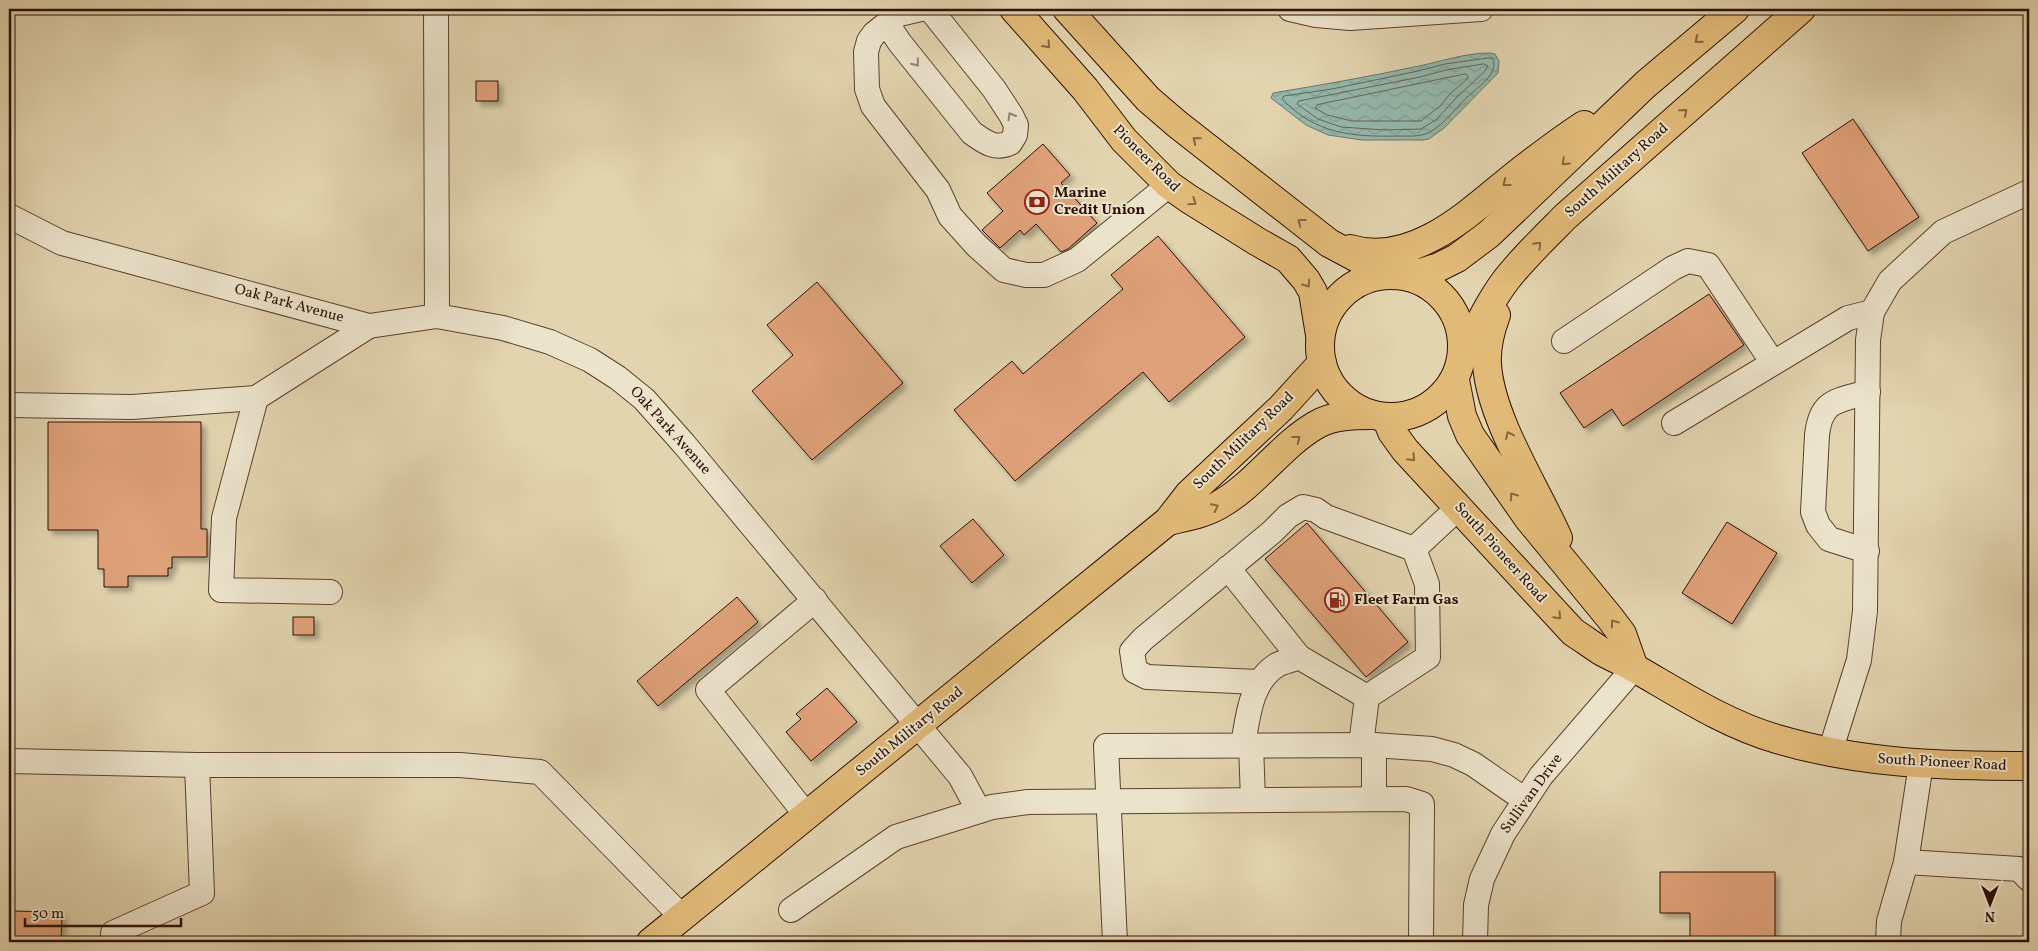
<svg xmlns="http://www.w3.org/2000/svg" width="2038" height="951" font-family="Vollkorn,serif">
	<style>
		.water { fill: url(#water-waves); stroke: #6b7569 }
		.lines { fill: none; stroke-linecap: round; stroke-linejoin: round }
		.shore { stroke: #616458; stroke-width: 1 }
		.building { fill: #dfa179; stroke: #2d1002; filter: url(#shadow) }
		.minor-casing { stroke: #5a412d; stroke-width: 26 }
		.major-casing { stroke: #2d1002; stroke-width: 30 }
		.minor { stroke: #ece3cb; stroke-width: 24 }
		.major { stroke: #e1ba78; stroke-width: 28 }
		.oneway { stroke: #87653d }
		.oneway2 { stroke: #968471 }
		.labels { text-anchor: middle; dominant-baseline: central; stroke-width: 4; stroke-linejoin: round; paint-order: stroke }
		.street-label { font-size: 15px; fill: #2d1002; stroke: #ece3cb }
		.poi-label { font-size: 15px; font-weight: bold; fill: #2d1002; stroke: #ece3cb; text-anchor: start }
	</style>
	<defs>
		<pattern id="water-waves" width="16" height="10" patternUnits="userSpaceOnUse" patternTransform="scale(1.25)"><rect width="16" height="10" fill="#95b8ad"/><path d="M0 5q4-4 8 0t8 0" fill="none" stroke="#819d93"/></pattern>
		<filter id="shadow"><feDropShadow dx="4.5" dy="4.5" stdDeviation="2.5" flood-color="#0004"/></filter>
	</defs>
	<rect width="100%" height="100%" fill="#e2d4af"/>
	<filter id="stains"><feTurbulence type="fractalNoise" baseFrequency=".004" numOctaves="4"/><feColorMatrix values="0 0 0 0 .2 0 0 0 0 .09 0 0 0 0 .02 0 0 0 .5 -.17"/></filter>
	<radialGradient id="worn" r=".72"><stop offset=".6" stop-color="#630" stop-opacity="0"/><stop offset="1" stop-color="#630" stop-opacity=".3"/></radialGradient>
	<path class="water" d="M1490,53L1495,54L1499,61L1498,73L1444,128L1429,139L1423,140H1362L1328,135L1306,125L1271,98L1273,93C1321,85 1367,77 1414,67C1440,62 1464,53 1490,53Z"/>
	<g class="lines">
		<g class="shore">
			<path d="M1489,58L1493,59C1498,73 1482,84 1473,92C1457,105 1446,124 1428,133C1419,137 1407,136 1398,136C1351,137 1316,134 1282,99L1284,96L1332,89L1418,71L1445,64Z"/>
			<polygon points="1484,64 1488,66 1485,71 1455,99 1437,119 1421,129 1385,130 1341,127 1318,119 1297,104 1299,101 1420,77 1446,70"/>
			<polygon points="1466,74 1468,76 1468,78 1450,94 1440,106 1421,121 1352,121 1327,115 1315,108 1317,105"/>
		</g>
	</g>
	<g class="building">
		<rect x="476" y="81" width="22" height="20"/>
		<polygon points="1853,119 1919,217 1868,251 1802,153"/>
		<polygon points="1043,144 1070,175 1061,183 1097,223 1068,249 1061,252 1036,224 1024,235 1020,230 1000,248 982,230 1003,211 987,193"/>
		<polygon points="1158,236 1245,337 1169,402 1143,372 1015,481 954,410 1012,361 1023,374 1123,289 1111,275"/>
		<polygon points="817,282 903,383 812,460 752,391 793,355 767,325"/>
		<polygon points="1709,294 1744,345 1623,426 1612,409 1584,428 1560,393"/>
		<polygon points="48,422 201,422 201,529 207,529 207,557 172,557 172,568 168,568 168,576 128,576 128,587 104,587 104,569 98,569 98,530 48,530"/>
		<polygon points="973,519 1004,555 972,583 940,546"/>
		<polygon points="1727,522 1777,553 1732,624 1682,593"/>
		<polygon points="1307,523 1408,642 1366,677 1265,559"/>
		<polygon points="737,597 758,622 658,706 637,681"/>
		<rect x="293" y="617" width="21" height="18"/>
		<polygon points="827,688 857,722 811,761 786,732 801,719 796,714"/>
		<polygon points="1660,872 1775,872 1775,942 1690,942 1690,913 1660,913"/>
		<polygon points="9,911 62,912 61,942 9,942"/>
	</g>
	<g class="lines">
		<defs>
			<g id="minor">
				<polyline points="436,9 437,316"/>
				<polyline points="921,9 899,14 874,34 869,41 866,52 867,89 873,106 938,190 950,216 977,246 1004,270 1026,275 1044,275 1077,260 1169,185"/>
				<polyline points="1290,9 1316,15 1350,18 1481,9"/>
				<path d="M887,24L900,43L972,133C985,142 995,150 1010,143L1015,135L1016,125L1011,115L994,89L930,9"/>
				<polyline points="9,216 62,243 369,326 437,316 503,328 550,342 590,360 618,378 644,399 684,444 960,776 979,811"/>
				<polyline points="1564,341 1673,268 1688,261 1708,265 1773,363"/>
				<polyline points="9,405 132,407 256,398"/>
				<polyline points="1674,423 1848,318 1872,312"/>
				<path d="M1867,551L1829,539L1818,525L1813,512L1817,435C1821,399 1838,401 1868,392"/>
				<polyline points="1228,568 1299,657"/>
				<polyline points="330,592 221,590 224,518 256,398 369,326"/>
				<polyline points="1258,682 1147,677 1135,671 1132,651 1143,639 1272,532 1288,516 1303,507 1316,510 1326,517 1414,549"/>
				<path d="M1243,745C1248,717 1250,682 1277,665C1283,662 1292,660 1299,657L1367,697"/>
				<polyline points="1251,745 1253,800"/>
				<polyline points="1361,745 1367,697 1428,657 1427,584 1414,549 1458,508"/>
				<polyline points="1374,745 1374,799"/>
				<polyline points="1830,752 1859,660 1865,611 1868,340 1872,312 1890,281 1943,232 2029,192"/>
				<polyline points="9,761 197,765"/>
				<polyline points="807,816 708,690 815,600"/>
				<polyline points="1906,862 2019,869 2029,879"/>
				<polyline points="791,910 896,837 992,807 1028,802 1406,799 1422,804 1421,942"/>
				<polyline points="113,942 113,933 202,893 197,765 460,765 540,772 682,917"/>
				<polyline points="1115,942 1106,746 1374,745 1432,749 1454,755 1473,764 1525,800"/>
				<polyline points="1475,942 1476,905 1482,879 1503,834 1541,776 1634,668"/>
				<polyline points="1888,942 1889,921 1906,862 1921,764"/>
			</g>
			<g id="major">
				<polyline points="1014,9 1085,89 1124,140 1169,185 1189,199 1258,242 1288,259 1306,280 1313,292 1320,335"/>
				<polyline points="1067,9 1148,99 1177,124 1329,243 1387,274"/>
				<path d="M1350,249C1412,268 1469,213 1513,177C1536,159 1560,141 1584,125"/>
				<circle cx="1391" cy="346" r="71"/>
				<polyline points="1402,275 1423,272 1439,267 1457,258 1489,234 1646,84 1735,9"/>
				<path d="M1496,315C1490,331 1486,347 1487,364C1490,418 1536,488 1558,538"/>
				<path d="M1463,357C1476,331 1488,304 1506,280C1524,257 1546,236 1566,216L1801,9"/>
				<polyline points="1455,380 1462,416 1470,435 1528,518 1610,618 1622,634 1634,668"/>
				<path d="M1386,417L1392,432L1405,450L1573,632C1582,638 1592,645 1601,651C1613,658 1627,663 1638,670C1683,696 1728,725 1777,739C1861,764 1943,766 2029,766"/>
				<path d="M1168,521C1185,517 1204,514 1219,505C1256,484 1280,446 1316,425C1333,415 1354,415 1372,415"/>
				<polyline points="651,942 1168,521 1189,494 1281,408 1322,363"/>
			</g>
		</defs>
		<use href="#minor" class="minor-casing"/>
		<use href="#major" class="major-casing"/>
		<use href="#minor" class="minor"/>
		<use href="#major" class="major"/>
	</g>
	<defs><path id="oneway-chevron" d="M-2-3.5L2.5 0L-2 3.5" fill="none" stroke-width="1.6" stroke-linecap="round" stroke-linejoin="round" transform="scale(1.25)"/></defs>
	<g class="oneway">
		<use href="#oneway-chevron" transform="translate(1698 40) rotate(140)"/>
		<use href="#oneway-chevron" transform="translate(1047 45) rotate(48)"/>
		<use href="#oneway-chevron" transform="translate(1684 112) rotate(-41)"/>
		<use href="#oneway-chevron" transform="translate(1196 140) rotate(-141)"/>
		<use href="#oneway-chevron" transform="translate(1565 162) rotate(136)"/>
		<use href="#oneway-chevron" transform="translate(1506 183) rotate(142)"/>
		<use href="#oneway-chevron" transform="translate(1193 202) rotate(33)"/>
		<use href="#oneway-chevron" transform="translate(1301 222) rotate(-142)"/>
		<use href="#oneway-chevron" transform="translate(1538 245) rotate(-47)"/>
		<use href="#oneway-chevron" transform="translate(1307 284) rotate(55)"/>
		<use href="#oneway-chevron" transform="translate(1509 435) rotate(-115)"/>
		<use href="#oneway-chevron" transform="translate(1297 439) rotate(-38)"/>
		<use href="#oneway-chevron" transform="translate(1412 458) rotate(47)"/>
		<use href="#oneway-chevron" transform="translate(1513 496) rotate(-125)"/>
		<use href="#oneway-chevron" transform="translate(1215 507) rotate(-26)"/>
		<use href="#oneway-chevron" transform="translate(1558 616) rotate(46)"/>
		<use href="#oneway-chevron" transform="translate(1614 623) rotate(-125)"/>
	</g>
	<g class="oneway2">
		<use href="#oneway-chevron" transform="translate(916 63) rotate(51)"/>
		<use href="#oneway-chevron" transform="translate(1011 116) rotate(-120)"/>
	</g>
	<defs>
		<symbol id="bank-ring" viewBox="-11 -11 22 22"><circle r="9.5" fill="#ece3cb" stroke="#8f2418" stroke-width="1.5"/><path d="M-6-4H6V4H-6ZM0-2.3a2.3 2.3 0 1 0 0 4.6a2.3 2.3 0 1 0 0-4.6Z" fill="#8f2418"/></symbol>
		<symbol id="fuel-ring" viewBox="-11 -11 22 22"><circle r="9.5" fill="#ece3cb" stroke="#8f2418" stroke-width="1.5"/><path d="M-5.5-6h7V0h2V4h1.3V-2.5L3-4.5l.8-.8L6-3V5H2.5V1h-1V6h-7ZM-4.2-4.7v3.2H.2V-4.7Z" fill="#8f2418"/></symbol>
	</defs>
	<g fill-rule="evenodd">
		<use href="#bank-ring" x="1023" y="188" width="28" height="28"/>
		<use href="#fuel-ring" x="1323" y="586" width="28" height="28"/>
	</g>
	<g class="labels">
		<g class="street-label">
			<text transform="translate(1146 159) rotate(45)">Pioneer Road</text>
			<text transform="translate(1617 171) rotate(-42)">South Military Road</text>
			<text transform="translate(289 304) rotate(15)">Oak Park Avenue</text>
			<text transform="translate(670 431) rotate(48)">Oak Park Avenue</text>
			<text transform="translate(1244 441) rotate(-44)">South Military Road</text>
			<text transform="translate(1500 553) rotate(48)">South Pioneer Road</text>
			<text transform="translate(910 732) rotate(-39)">South Military Road</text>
			<text transform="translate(1942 763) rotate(3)">South Pioneer Road</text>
			<text transform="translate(1532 794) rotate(-54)">Sullivan Drive</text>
		</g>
		<g class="poi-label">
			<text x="1054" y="193">Marine<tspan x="1054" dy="17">Credit Union</tspan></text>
			<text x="1354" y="600">Fleet Farm Gas</text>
		</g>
	</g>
	<rect width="2038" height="951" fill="none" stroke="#e2d4af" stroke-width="30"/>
	<rect x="10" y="10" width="2018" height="931" fill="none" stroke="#2d1002" stroke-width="2.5"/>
	<rect x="15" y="15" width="2008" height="921" fill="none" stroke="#2d1002"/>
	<g transform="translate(1990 904) rotate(180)" stroke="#ece3cb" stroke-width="4" paint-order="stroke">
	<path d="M0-4L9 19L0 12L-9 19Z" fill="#2d1002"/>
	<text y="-8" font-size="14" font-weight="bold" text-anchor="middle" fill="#2d1002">N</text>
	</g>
	<path d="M25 918v8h156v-8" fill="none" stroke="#2d1002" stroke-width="2.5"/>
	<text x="32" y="918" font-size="15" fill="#2d1002" stroke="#ece3cb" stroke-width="4" paint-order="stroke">50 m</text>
	<rect width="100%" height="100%" filter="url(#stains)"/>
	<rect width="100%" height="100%" fill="url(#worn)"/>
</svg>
